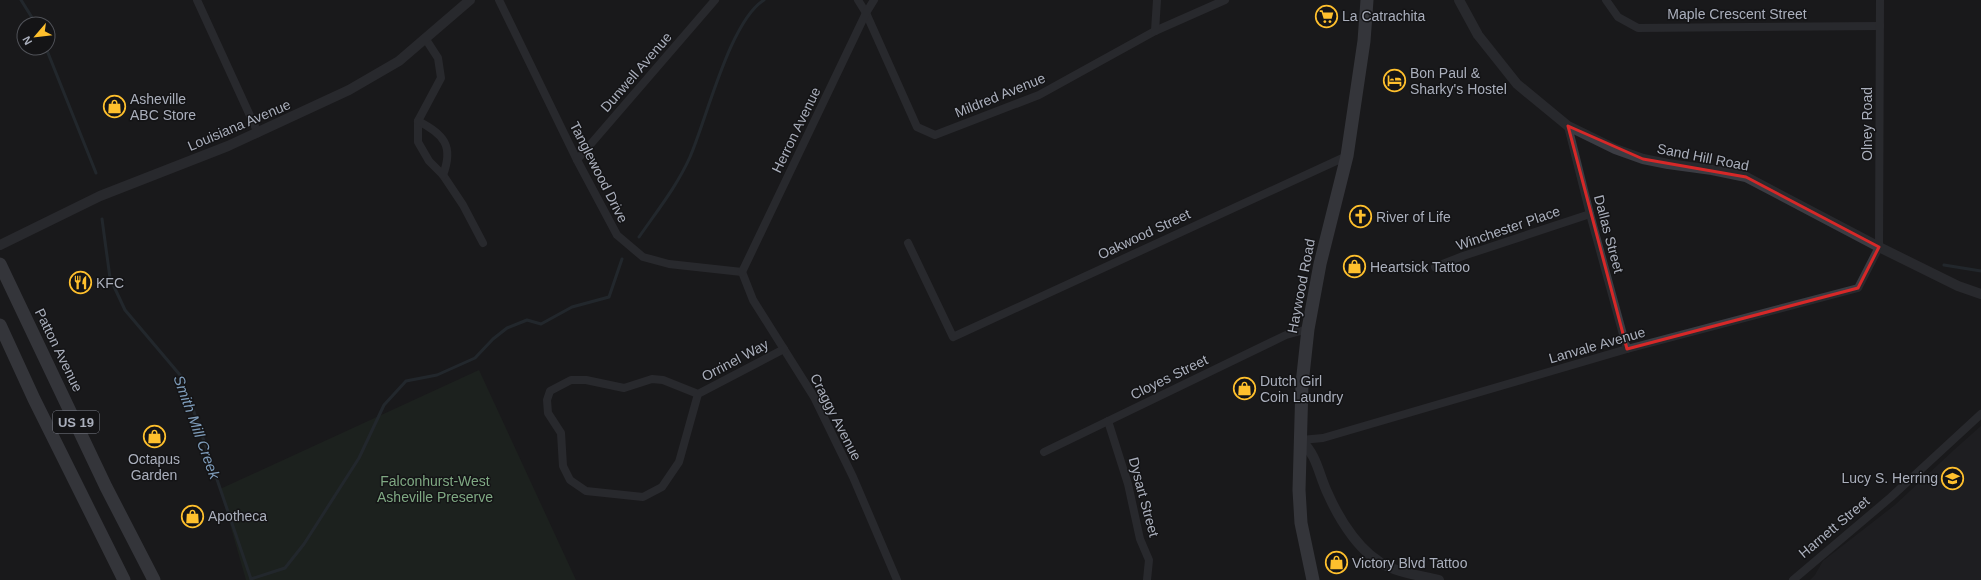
<svg xmlns="http://www.w3.org/2000/svg" width="1981" height="580" font-family="Helvetica,sans-serif">
	<style>
		.built { fill: #252529 }
		.park { fill: #202a22 }
		.lines { fill: none; stroke-linecap: round; stroke-linejoin: round }
		.stream { stroke: #2d3841; stroke-width: 3 }
		.minor { stroke: #3b3c43; stroke-width: 8 }
		.tertiary { stroke: #3b3c43; stroke-width: 10 }
		.primary { stroke: #555760; stroke-width: 13 }
		.marked { fill: none; stroke: #d62828; stroke-width: 3; stroke-linejoin: round }
		.labels { text-anchor: middle; dominant-baseline: central; stroke-width: 3; stroke-linejoin: round; paint-order: stroke }
		.shield { fill: #141416; stroke: #7d808a; stroke-width: 1 }
		.shield-label { font-size: 13px; font-weight: bold; fill: #aaafbc }
		.street-label { font-size: 14px; fill: #aaafbc; stroke: #141416 }
		.poi-label { font-size: 14px; fill: #aaafbc; stroke: #141416; text-anchor: start }
		.park-label { font-size: 14px; fill: #7fa983; stroke: #141416 }
		.water-label { font-size: 15px; font-style: italic; fill: #7e9cba; stroke: #141416 }
	</style>
	<rect width="100%" height="100%" fill="#19191b"/>
	<polygon class="built" points="1981,426 1981,580 1810,580 1815,575 1823,561 1895,505 1954,450"/>
	<polygon class="park" points="479,370 576,580 246,580 220,489"/>
	<g class="lines">
		<g class="stream">
			<polyline points="21,0 36,24"/>
			<polyline points="46,48 96,173"/>
			<polyline points="102,219 110,278 125,310 180,375 194,412 251,579"/>
			<path d="M639,237C657,211 677,186 690,157C707,118 730,21 764,0"/>
			<polyline points="1944,265 1981,271"/>
			<polyline points="251,579 285,568 304,544 359,458 384,405 406,381 437,375 475,358 493,339 507,328 527,320 541,324 572,307 609,297 622,259"/>
		</g>
		<g class="minor">
			<polyline points="197,0 258,133"/>
			<polyline points="499,0 577,160 617,235 643,257 669,264 742,272"/>
			<polyline points="858,0 866,13 917,127 935,135 1039,95 1155,31 1225,0"/>
			<polyline points="1606,0 1618,17 1638,28 1880,26"/>
			<polyline points="1155,31 1157,0"/>
			<polyline points="425,38 438,58 441,78 418,121 418,142 429,161 443,175 463,205 483,243"/>
			<path d="M418,121C444,134 454,146 443,175"/>
			<polyline points="1568,126 1590,214 1627,349"/>
			<polyline points="577,160 715,0"/>
			<polyline points="908,243 953,337 1347,156"/>
			<polyline points="1435,267 1463,256 1590,214"/>
			<polyline points="742,272 753,300 814,397 853,477 897,580"/>
			<polyline points="742,272 866,13 874,0"/>
			<polyline points="698,394 679,462 662,487 643,497 586,491 570,480 563,466 561,433 548,413 547,400 550,391 571,380 586,380 624,388 652,379 663,380 698,394 784,349"/>
			<polyline points="1108,421 1128,484 1140,539 1149,560 1147,580"/>
			<polyline points="1301,440 1323,438 1627,349 1858,288 1879,247 1880,0"/>
			<polyline points="1044,452 1286,335 1308,329"/>
			<polyline points="1793,580 1891,497 1981,414"/>
		</g>
		<g class="tertiary">
			<polyline points="1459,0 1478,35 1517,84 1568,126 1615,149 1643,159 1668,164 1712,170 1746,177 1879,247 1958,286 1981,294"/>
			<polyline points="0,245 100,196 228,146 349,90 399,61 470,0"/>
			<path d="M1301,440C1318,457 1318,473 1328,494C1340,521 1361,555 1389,567C1404,574 1423,576 1439,580"/>
		</g>
		<g class="primary">
			<polyline points="0,264 106,487 154,580"/>
			<polyline points="0,325 34,399 124,580"/>
			<polyline points="1313,580 1301,523 1299,490 1302,384 1308,329 1320,264 1347,156 1364,41 1367,0"/>
		</g>
	</g>
	<path d="M0 0H1981V580H0ZM1568,126L1643,159L1746,177L1879,247L1858,288L1627,349Z" fill="#19191b" fill-opacity=".55" fill-rule="evenodd"/>
	<path class="marked" d="M1568,126L1643,159L1746,177L1879,247L1858,288L1627,349Z"/>
	<defs>
		<symbol id="supermarket-ring" viewBox="-11 -11 22 22"><circle r="9.5" fill="#141416" stroke="#ffc02d" stroke-width="1.5"/><path d="M-6-5.5h2.5l.6 2H6L4.5 2H-2.5L-4.4-4H-6ZM-1.5 3.2a1.3 1.3 0 1 0 .1 0ZM3 3.2a1.3 1.3 0 1 0 .1 0Z" fill="#ffc02d"/></symbol>
		<symbol id="hotel-ring" viewBox="-11 -11 22 22"><circle r="9.5" fill="#141416" stroke="#ffc02d" stroke-width="1.5"/><path d="M-6-4.5h1.5V1H6V5H4.5V3h-9V5H-6ZM-4 0a1.8 1.8 0 1 1 3.6 0ZM.5 0V-2.5h3Q6-2.5 6 0Z" fill="#ffc02d"/></symbol>
		<symbol id="shop-ring" viewBox="-11 -11 22 22"><circle r="9.5" fill="#141416" stroke="#ffc02d" stroke-width="1.5"/><path d="M-5-2.5h2.3a2.7 3.5 0 0 1 5.4 0H5L5.5 6h-11ZM-1.5-2.5h3a1.5 2.3 0 0 0-3 0Z" fill="#ffc02d"/></symbol>
		<symbol id="church-ring" viewBox="-11 -11 22 22"><circle r="9.5" fill="#141416" stroke="#ffc02d" stroke-width="1.5"/><path d="M-1.2-6h2.4v3.5h3.3v2.4h-3.3V6h-2.4V-.1h-3.3v-2.4h3.3Z" fill="#ffc02d"/></symbol>
		<symbol id="restaurant-ring" viewBox="-11 -11 22 22"><circle r="9.5" fill="#141416" stroke="#ffc02d" stroke-width="1.5"/><path d="M-5-6h1v4h1v-4h1v4h1v-4h1v5L-1.5 .5V6h-2V.5L-5-1ZM5-6V6H3V1.5H1.5Q1.5-4 5-6Z" fill="#ffc02d"/></symbol>
		<symbol id="school-ring" viewBox="-11 -11 22 22"><circle r="9.5" fill="#141416" stroke="#ffc02d" stroke-width="1.5"/><path d="M0-5L7-2L0 1L-7-2ZM-4 1L0 2.5L4 1V4Q0 6-4 4Z" fill="#ffc02d"/></symbol>
	</defs>
	<g fill-rule="evenodd">
		<use href="#supermarket-ring" x="1314" y="4" width="25" height="25"/>
		<use href="#hotel-ring" x="1382" y="68" width="25" height="25"/>
		<use href="#shop-ring" x="102" y="94" width="25" height="25"/>
		<use href="#church-ring" x="1348" y="204" width="25" height="25"/>
		<use href="#shop-ring" x="1342" y="254" width="25" height="25"/>
		<use href="#restaurant-ring" x="68" y="270" width="25" height="25"/>
		<use href="#shop-ring" x="1232" y="376" width="25" height="25"/>
		<use href="#shop-ring" x="142" y="424" width="25" height="25"/>
		<use href="#school-ring" x="1940" y="466" width="25" height="25"/>
		<use href="#shop-ring" x="180" y="504" width="25" height="25"/>
		<use href="#shop-ring" x="1324" y="550" width="25" height="25"/>
	</g>
	<g class="labels">
		<rect class="shield" x="53" y="411" width="46" height="22" rx="3"/>
		<g class="shield-label">
			<text x="76" y="422">US 19</text>
		</g>
		<g class="street-label">
			<text x="1737" y="14">Maple Crescent Street</text>
			<text transform="translate(636 72) rotate(-49)">Dunwell Avenue</text>
			<text transform="translate(1000 95) rotate(-22)">Mildred Avenue</text>
			<text transform="translate(1867 124) rotate(-90)">Olney Road</text>
			<text transform="translate(239 125) rotate(-23)">Louisiana Avenue</text>
			<text transform="translate(796 130) rotate(-64)">Herron Avenue</text>
			<text transform="translate(1703 157) rotate(11)">Sand Hill Road</text>
			<text transform="translate(599 172) rotate(63)">Tanglewood Drive</text>
			<text transform="translate(1508 228) rotate(-19)">Winchester Place</text>
			<text transform="translate(1144 234) rotate(-25)">Oakwood Street</text>
			<text transform="translate(1609 234) rotate(75)">Dallas Street</text>
			<text transform="translate(1301 286) rotate(-79)">Haywood Road</text>
			<text transform="translate(1597 345) rotate(-16)">Lanvale Avenue</text>
			<text transform="translate(59 350) rotate(64)">Patton Avenue</text>
			<text transform="translate(735 360) rotate(-28)">Orrinel Way</text>
			<text transform="translate(1169 377) rotate(-26)">Cloyes Street</text>
			<text transform="translate(836 417) rotate(63)">Craggy Avenue</text>
			<text transform="translate(1144 497) rotate(75)">Dysart Street</text>
			<text transform="translate(1834 527) rotate(-40)">Harnett Street</text>
		</g>
		<g class="poi-label">
			<text x="1342" y="16">La Catrachita</text>
			<text x="1410" y="73">Bon Paul &amp;<tspan x="1410" dy="16">Sharky's Hostel</tspan></text>
			<text x="130" y="99">Asheville<tspan x="130" dy="16">ABC Store</tspan></text>
			<text x="1376" y="217">River of Life</text>
			<text x="1370" y="267">Heartsick Tattoo</text>
			<text x="96" y="283">KFC</text>
			<text x="1260" y="381">Dutch Girl<tspan x="1260" dy="16">Coin Laundry</tspan></text>
			<text x="154" y="459" text-anchor="middle">Octapus<tspan x="154" dy="16">Garden</tspan></text>
			<text x="1938" y="478" text-anchor="end">Lucy S. Herring</text>
			<text x="208" y="516">Apotheca</text>
			<text x="1352" y="563">Victory Blvd Tattoo</text>
		</g>
		<g class="park-label">
			<text x="435" y="481">Falconhurst-West<tspan x="435" dy="16">Asheville Preserve</tspan></text>
		</g>
		<g class="water-label">
			<text transform="translate(197 427) rotate(70)">Smith Mill Creek</text>
		</g>
	</g>
	<g transform="translate(36 36) rotate(242)"><circle r="19" fill="#141416" stroke="#505258"/>
	<path d="M0-3L7 15L0 10L-7 15Z" fill="#ffc02d"/>
	<text y="-6" font-size="11" font-weight="bold" text-anchor="middle" fill="#aaafbc">N</text>
	</g>
</svg>
